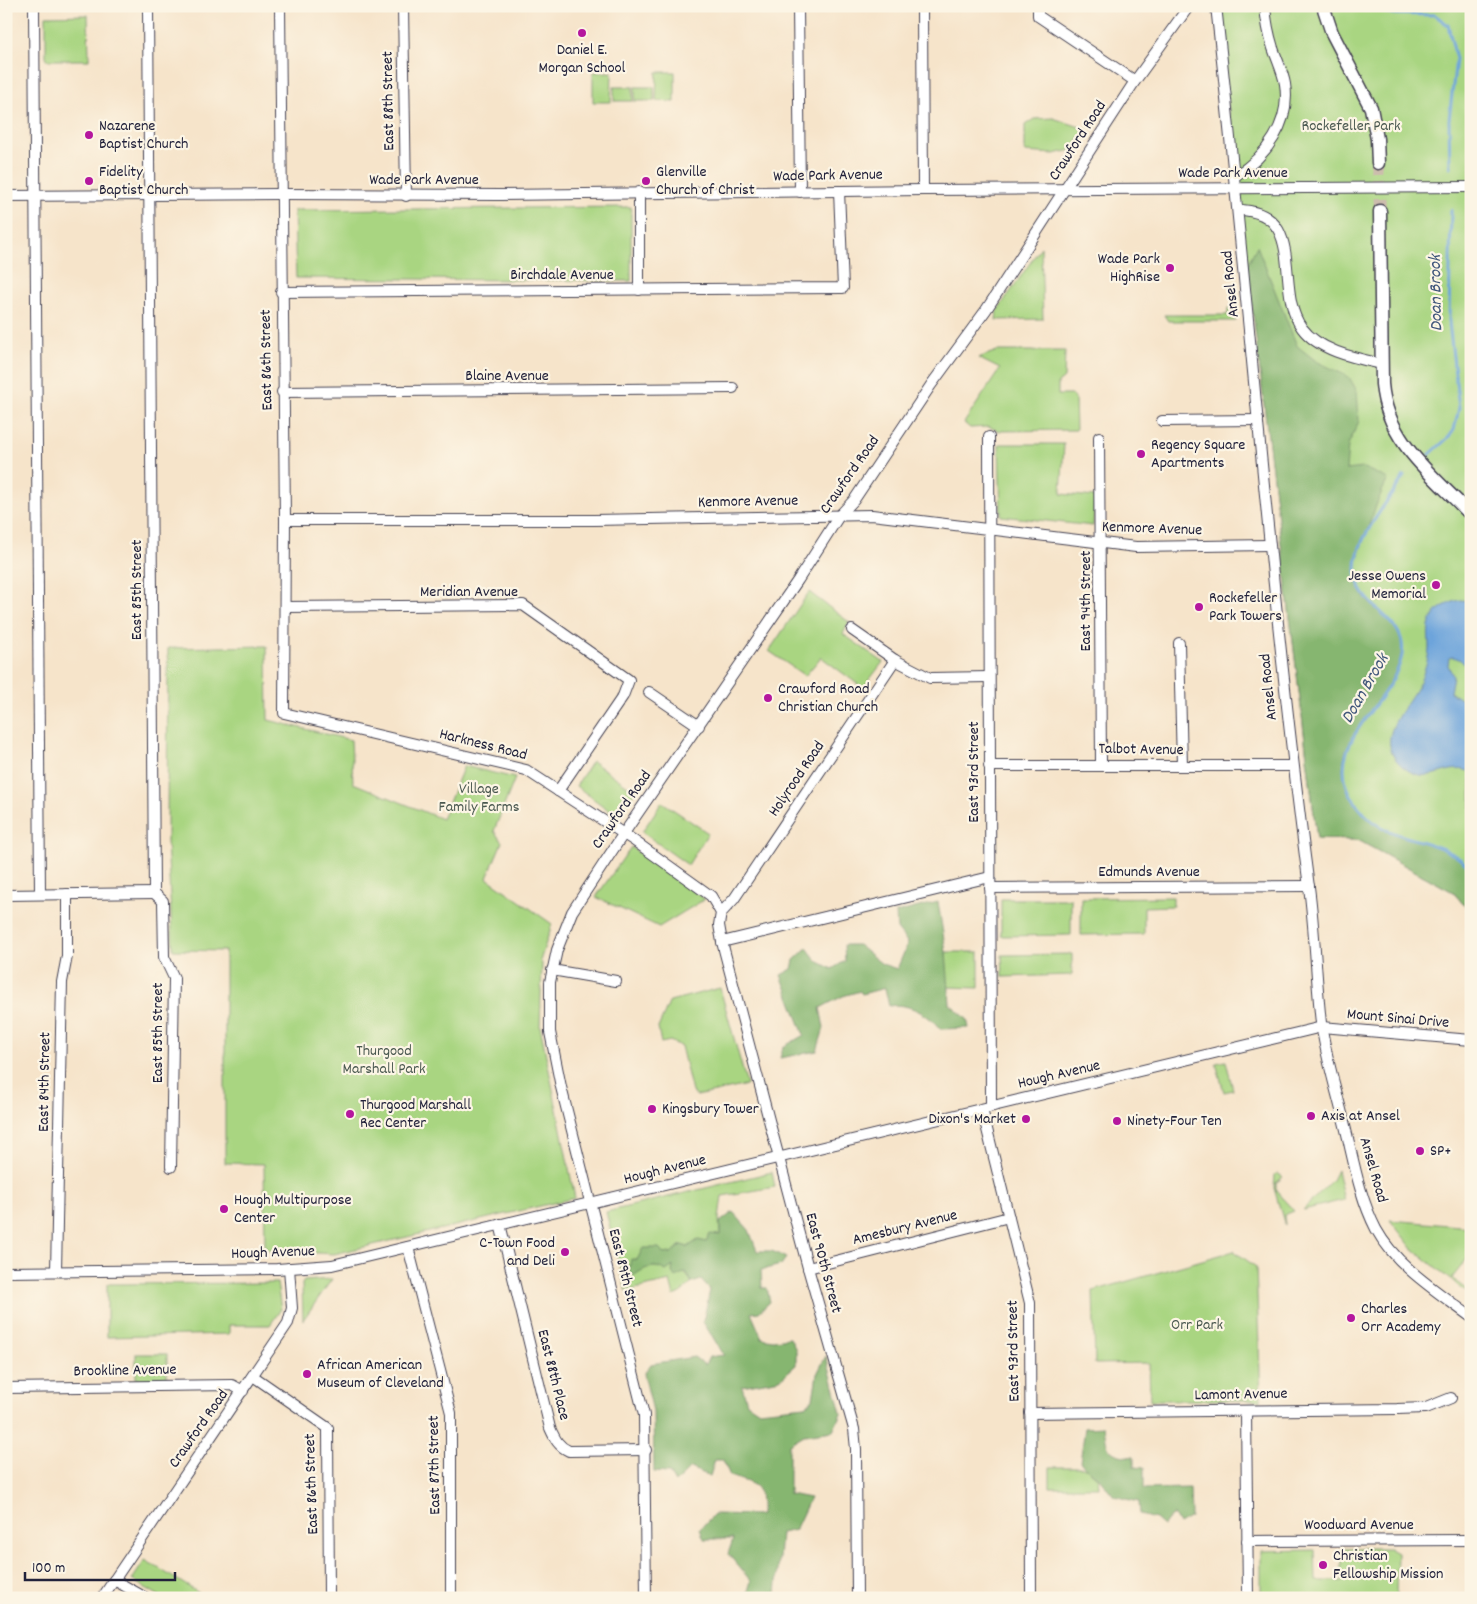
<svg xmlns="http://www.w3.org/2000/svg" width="1477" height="1604" font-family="Dekko,sans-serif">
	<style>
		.green { fill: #a9d581; stroke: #667c5e }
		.forest { fill: #86b66f; stroke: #546c55 }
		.water { fill: #6da4db; stroke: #48638b }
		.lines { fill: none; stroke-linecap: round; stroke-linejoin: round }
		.stream { stroke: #6da4db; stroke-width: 3 }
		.major-tunnel { stroke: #ccbdad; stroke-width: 12; stroke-dasharray: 12 6; stroke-linecap: butt }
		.minor-casing { stroke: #423f50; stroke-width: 12 }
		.major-casing { stroke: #423f50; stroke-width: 15 }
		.minor { stroke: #fff; stroke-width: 10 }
		.major { stroke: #fff; stroke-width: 12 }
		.poi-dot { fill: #b5179e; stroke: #fcf5e5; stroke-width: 2 }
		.labels { text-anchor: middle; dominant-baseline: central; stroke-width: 4.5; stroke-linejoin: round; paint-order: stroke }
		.poi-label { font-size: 16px; fill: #22223b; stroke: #fcf5e5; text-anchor: start }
		.street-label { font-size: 16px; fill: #22223b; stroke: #fcf5e5 }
		.park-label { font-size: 16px; fill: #4a5850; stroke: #fcf5e5 }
		.water-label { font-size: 18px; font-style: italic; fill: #40567b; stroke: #fcf5e5 }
	</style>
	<rect width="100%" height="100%" fill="#fcf5e5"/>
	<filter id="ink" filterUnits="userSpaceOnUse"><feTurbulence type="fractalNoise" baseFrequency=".02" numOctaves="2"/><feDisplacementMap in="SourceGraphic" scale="10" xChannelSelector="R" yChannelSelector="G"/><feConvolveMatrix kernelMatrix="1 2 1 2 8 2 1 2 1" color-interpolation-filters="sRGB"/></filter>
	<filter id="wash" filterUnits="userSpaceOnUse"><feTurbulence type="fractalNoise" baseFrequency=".0096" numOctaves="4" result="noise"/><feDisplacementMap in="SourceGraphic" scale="20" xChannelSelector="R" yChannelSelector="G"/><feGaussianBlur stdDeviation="1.12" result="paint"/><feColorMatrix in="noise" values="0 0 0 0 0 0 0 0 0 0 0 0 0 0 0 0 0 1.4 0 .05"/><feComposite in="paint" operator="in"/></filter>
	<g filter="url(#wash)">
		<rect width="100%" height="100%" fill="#f6e4ca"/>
		<g class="green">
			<polygon points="1216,6 1471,6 1471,913 1453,892 1358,840 1317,839"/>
			<polygon points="88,15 89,60 46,60 46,16"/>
			<polygon points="593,72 612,72 611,102 593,102"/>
			<polygon points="657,72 675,72 675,102 656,101"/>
			<rect x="614" y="87" width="19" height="14"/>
			<rect x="635" y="87" width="19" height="14"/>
			<polygon points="1053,118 1086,129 1072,150 1054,154 1025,152 1025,125 1034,119"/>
			<polygon points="631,207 631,281 296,278 294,210"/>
			<polygon points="1041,247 1043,319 996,320 997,311"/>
			<polygon points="1228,308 1236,308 1236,321 1168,321 1164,315 1228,315"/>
			<polygon points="997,351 1065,351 1064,378 1058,383 1058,395 1073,395 1075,399 1076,430 1000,431 988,427 970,428 964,423 1000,369 978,358"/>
			<polygon points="999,444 1064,444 1061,494 1095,497 1093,526 1001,516"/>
			<polygon points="809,592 849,622 843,634 883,662 863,688 821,657 805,676 769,651"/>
			<polygon points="267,646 268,720 351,740 353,783 442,819 464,766 515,778 494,831 502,842 487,878 552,924 540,961 542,963 540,1026 575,1198 334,1254 265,1250 264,1164 225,1163 225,951 173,950 167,841 168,648"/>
			<polygon points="592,761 635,791 618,817 576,786"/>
			<polygon points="662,802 708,833 688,865 642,832"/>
			<polygon points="631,847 705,899 659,927 596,897"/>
			<polygon points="1173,897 1173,906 1144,907 1144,934 1081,935 1081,898"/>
			<polygon points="1001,899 1071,899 1071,935 1001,936"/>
			<polygon points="946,952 979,952 979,988 947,987"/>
			<polygon points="1072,954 1072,975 1003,977 1002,955"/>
			<polygon points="720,988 747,1085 697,1096 692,1092 681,1046 670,1041 661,1043 658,1028 670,1001"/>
			<polygon points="1226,1061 1233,1090 1224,1092 1216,1063"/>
			<polygon points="1337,1170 1344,1200 1303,1210 1332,1180"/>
			<path d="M772,1172L775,1187L722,1196L719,1218L720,1235L706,1242L698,1240L688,1247L681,1245L671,1253L664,1254L647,1267C668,1267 680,1261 692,1283L680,1293L674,1296L670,1281L626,1291L606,1212Z"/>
			<polygon points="1277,1173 1283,1177 1276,1183 1276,1191 1294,1211 1284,1215 1285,1226 1274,1188 1275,1175"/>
			<polygon points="1390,1220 1471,1227 1471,1254 1452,1278 1471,1292 1471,1296 1412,1248"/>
			<polygon points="1234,1251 1256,1267 1261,1400 1150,1400 1149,1363 1095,1364 1093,1291"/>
			<polygon points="332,1279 303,1320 302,1284 304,1281"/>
			<polygon points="277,1283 281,1309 270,1325 229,1325 229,1334 107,1337 107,1284"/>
			<rect x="136" y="1354" width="31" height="25"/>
			<polygon points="1050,1467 1086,1467 1098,1478 1099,1487 1050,1487"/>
			<polygon points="1342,1548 1390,1548 1397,1552 1396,1598 1261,1598 1261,1551 1315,1550 1316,1581 1342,1581"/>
			<polygon points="145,1560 207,1598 163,1598 132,1580"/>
		</g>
		<g class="forest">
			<path d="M1257,246L1297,346L1316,361L1349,377L1357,391L1359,421L1348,445L1346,470L1364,468L1388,479C1380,494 1375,508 1369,525C1361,550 1346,576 1367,600C1380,616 1402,624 1402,648C1403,675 1359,724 1346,751C1341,767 1343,781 1351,796C1382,851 1431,828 1469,867L1471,913L1453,892L1358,840L1317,839L1247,265Z"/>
			<path d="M938,902L946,952L950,1004L967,1019L969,1028L940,1029C930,1015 908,1002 889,1006L885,988L862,994L860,991L843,996L820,1008L824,1028L817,1051L780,1058L783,1047L804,1035L781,975L792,969L794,960L807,948L817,961L832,969L845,961L844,945H858L882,964L897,969L908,943L897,929L896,913Z"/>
			<path d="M733,1212L749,1230L757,1251H772L786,1258L781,1265L761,1270L762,1288H767L770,1302L759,1312L751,1313L762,1338L773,1340L790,1338L796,1350V1365L780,1379L742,1386L747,1403L759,1411L805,1406L813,1399L817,1374L826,1356L841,1413L833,1431L804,1435L789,1444V1494L810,1498L795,1530L781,1533L776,1595L778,1598H746L751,1581L728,1554L733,1539H704L700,1529L714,1514L761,1515C762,1482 757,1486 730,1476L723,1460H715L710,1476L690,1468L675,1483L669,1473L654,1472L653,1411L644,1374L651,1364L694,1357L705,1365L709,1357L724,1355L703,1322L710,1290L701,1280L692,1283L686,1272L675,1277L672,1272L673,1266L666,1271C653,1263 645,1268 633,1276L629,1270L631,1259L637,1260L643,1248H659L664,1254L671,1253L681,1245L688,1247L698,1240L706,1242L710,1234L720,1235V1222Z"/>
			<path d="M1104,1427C1107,1451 1109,1455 1134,1457V1467L1144,1468V1489L1190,1488L1191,1517L1179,1524L1174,1515L1169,1518L1163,1526L1155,1519L1140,1515L1139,1502L1114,1496L1100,1479L1080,1462L1085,1428Z"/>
		</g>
		<path class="water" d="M1460,600L1471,601V689C1469,676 1468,659 1452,657L1449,658L1448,665L1453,676L1450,692L1460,699L1471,691V772C1445,761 1429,789 1402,766C1367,735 1417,701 1424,671C1426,664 1429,656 1429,648C1429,636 1426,626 1434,615C1440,606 1449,603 1460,600Z"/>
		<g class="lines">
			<g class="stream">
				<polyline points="1365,6 1393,14 1435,15 1448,25 1456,59 1449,120 1450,167"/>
				<polyline points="1429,455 1449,437 1454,430 1459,408 1449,322 1451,210"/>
				<path d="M1404,476C1391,497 1363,531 1358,554C1344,610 1409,611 1402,655C1393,704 1320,742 1352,797C1383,851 1433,828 1471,869"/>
			</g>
		</g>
	</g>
	<g filter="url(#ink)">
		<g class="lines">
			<polyline class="major-tunnel" points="1378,163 1380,211"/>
			<defs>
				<g id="minor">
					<polyline points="34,6 40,894"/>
					<polyline points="148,6 154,893 163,901 164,957 174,978 171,1167"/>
					<polyline points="280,6 285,520 284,713 526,770 633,840 711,896 721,913 719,925 722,942 808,1268 854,1429 856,1449 857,1598"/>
					<polyline points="403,6 406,196"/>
					<polyline points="798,6 800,192"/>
					<polyline points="922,6 923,190"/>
					<polyline points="1038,6 1038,16 1135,81"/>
					<path d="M1216,6C1249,300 1270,594 1309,887C1315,932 1316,978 1321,1023C1326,1059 1338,1095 1346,1130C1354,1163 1360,1198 1376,1229C1396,1266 1438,1292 1471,1317"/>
					<path d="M1235,176C1266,157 1291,123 1285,84C1283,72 1277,60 1273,48C1269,35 1266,20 1265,6"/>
					<polyline points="6,196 280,194 501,195 923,190 1471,187"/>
					<path d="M1238,210C1309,211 1273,290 1302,328C1319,351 1355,358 1382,364"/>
					<polyline points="639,290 639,192"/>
					<polyline points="281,292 843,288 839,191"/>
					<polyline points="282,392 733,388"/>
					<polyline points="1162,421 1258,420"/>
					<polyline points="989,437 991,1106"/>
					<polyline points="1099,437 1101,765"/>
					<polyline points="285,520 594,520 872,515 1136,547 1269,545"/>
					<polyline points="285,607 523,605 629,680 623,696 558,791"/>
					<polyline points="852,630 895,660 930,678 989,677"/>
					<polyline points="1179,643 1182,766"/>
					<polyline points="649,692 699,726"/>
					<polyline points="989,766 1293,766"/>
					<polyline points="990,888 1309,886"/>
					<polyline points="6,895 154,893"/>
					<polyline points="721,913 734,899 895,660"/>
					<polyline points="722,942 990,877"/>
					<polyline points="552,970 616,981"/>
					<polyline points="982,1109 1030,1303 1031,1598"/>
					<path d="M500,1224L550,1428C555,1439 558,1446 569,1451L646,1450"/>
					<polyline points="408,1247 451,1413 451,1598"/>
					<polyline points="808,1268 1009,1217"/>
					<polyline points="56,1271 62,982 67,956 67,894"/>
					<polyline points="6,1272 277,1269 332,1265 1322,1027 1471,1040"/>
					<polyline points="253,1376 328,1428 329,1598"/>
					<polyline points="6,1388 232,1385 243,1391"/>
					<polyline points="1246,1411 1248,1598"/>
					<polyline points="1030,1413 1397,1409 1426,1408 1451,1398"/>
					<polyline points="1247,1541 1471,1540"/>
					<polyline points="114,1580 146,1598"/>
					<polyline points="102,1598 288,1323 292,1308 289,1268"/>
					<polyline points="646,1598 644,1415 561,1087 550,1032 550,982 557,950 572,912 618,842 798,580 839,516 854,500 931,385 986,310 1135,81 1189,6"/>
				</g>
				<g id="major">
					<polyline points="1323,6 1332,33 1371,108 1377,139 1378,163"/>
					<path d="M1380,211L1382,384C1387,443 1433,475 1471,515"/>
				</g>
			</defs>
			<use href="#minor" class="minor-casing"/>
			<use href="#major" class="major-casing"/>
			<use href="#minor" class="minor"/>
			<use href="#major" class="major"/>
		</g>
	</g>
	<g class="poi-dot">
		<circle cx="582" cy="33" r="5"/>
		<circle cx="89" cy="135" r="5"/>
		<circle cx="89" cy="181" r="5"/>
		<circle cx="646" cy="181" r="5"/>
		<circle cx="1170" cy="268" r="5"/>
		<circle cx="1141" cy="454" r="5"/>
		<circle cx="1436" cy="585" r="5"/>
		<circle cx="1199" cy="607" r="5"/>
		<circle cx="768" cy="698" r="5"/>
		<circle cx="652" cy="1109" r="5"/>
		<circle cx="350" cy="1114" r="5"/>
		<circle cx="1311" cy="1116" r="5"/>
		<circle cx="1026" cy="1119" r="5"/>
		<circle cx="1117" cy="1121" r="5"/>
		<circle cx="1420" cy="1151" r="5"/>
		<circle cx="224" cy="1209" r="5"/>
		<circle cx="565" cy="1252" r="5"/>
		<circle cx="1351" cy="1318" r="5"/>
		<circle cx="307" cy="1374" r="5"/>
		<circle cx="1323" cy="1565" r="5"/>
	</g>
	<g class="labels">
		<g class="poi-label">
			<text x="582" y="50" text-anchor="middle">Daniel E.<tspan x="582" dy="18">Morgan School</tspan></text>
			<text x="99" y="126">Nazarene<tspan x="99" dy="18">Baptist Church</tspan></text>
			<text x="99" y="172">Fidelity<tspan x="99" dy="18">Baptist Church</tspan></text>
			<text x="656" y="172">Glenville<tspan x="656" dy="18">Church of Christ</tspan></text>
			<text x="1160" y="259" text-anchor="end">Wade Park<tspan x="1160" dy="18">HighRise</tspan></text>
			<text x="1151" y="445">Regency Square<tspan x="1151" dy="18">Apartments</tspan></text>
			<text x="1426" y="576" text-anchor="end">Jesse Owens<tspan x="1426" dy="18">Memorial</tspan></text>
			<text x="1209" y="598">Rockefeller<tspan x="1209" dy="18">Park Towers</tspan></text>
			<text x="778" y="689">Crawford Road<tspan x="778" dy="18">Christian Church</tspan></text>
			<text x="360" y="1105">Thurgood Marshall<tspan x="360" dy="18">Rec Center</tspan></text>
			<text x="662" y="1109">Kingsbury Tower</text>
			<text x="1321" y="1116">Axis at Ansel</text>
			<text x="1016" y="1119" text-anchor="end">Dixon's Market</text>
			<text x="1127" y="1121">Ninety-Four Ten</text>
			<text x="1430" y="1151">SP+</text>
			<text x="234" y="1200">Hough Multipurpose<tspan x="234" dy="18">Center</tspan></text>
			<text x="555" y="1243" text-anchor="end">C-Town Food<tspan x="555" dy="18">and Deli</tspan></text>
			<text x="1361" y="1309">Charles<tspan x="1361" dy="18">Orr Academy</tspan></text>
			<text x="317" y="1365">African American<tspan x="317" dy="18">Museum of Cleveland</tspan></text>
			<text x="1333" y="1556">Christian<tspan x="1333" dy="18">Fellowship Mission</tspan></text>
		</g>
		<g class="street-label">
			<text transform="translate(389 101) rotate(-91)">East 88th Street</text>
			<text transform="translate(1078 141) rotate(-57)">Crawford Road</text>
			<text x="1233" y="173">Wade Park Avenue</text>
			<text transform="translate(828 176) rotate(-1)">Wade Park Avenue</text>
			<text x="424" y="180">Wade Park Avenue</text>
			<text x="562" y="275">Birchdale Avenue</text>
			<text transform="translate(1231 284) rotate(-96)">Ansel Road</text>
			<text transform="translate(267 360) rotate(-91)">East 86th Street</text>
			<text x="507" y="376">Blaine Avenue</text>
			<text transform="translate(850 475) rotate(-55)">Crawford Road</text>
			<text transform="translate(748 502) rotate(-1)">Kenmore Avenue</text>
			<text transform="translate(1152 529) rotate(2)">Kenmore Avenue</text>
			<text transform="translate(137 590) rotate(-90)">East 85th Street</text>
			<text x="469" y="592">Meridian Avenue</text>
			<text transform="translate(1086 601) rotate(-90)">East 94th Street</text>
			<text transform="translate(1269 687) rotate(-96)">Ansel Road</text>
			<text transform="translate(483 745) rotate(14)">Harkness Road</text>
			<text transform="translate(1141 750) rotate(1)">Talbot Avenue</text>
			<text transform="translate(974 772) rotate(-90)">East 93rd Street</text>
			<text transform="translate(797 779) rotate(-56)">Holyrood Road</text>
			<text transform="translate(622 810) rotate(-55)">Crawford Road</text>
			<text x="1149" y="872">Edmunds Avenue</text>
			<text transform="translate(1398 1019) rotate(5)">Mount Sinai Drive</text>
			<text transform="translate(158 1033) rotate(-90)">East 85th Street</text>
			<text transform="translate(1059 1075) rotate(-13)">Hough Avenue</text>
			<text transform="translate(45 1082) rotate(-89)">East 84th Street</text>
			<text transform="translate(665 1170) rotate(-14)">Hough Avenue</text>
			<text transform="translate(1373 1170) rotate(74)">Ansel Road</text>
			<text transform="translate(905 1228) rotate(-14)">Amesbury Avenue</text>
			<text transform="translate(273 1253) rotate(-2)">Hough Avenue</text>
			<text transform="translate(823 1263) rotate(75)">East 90th Street</text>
			<text transform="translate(625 1278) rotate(76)">East 89th Street</text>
			<text transform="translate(1014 1351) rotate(-91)">East 93rd Street</text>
			<text transform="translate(125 1371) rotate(-1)">Brookline Avenue</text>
			<text transform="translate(553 1375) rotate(76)">East 88th Place</text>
			<text transform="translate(1241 1395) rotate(-1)">Lamont Avenue</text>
			<text transform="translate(199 1429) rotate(-55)">Crawford Road</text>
			<text transform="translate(435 1465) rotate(-91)">East 87th Street</text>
			<text transform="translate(312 1484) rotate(-92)">East 86th Street</text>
			<text x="1359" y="1525">Woodward Avenue</text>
		</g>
		<g class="park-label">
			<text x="1351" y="126">Rockefeller Park</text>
			<text x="479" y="789">Village<tspan x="479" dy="18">Family Farms</tspan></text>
			<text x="384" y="1051">Thurgood<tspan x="384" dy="18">Marshall Park</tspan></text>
			<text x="1197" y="1325">Orr Park</text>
		</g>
		<g class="water-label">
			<text transform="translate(1437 293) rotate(-91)">Doan Brook</text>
			<text transform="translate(1366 689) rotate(-60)">Doan Brook</text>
		</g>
	</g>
	<rect width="1477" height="1604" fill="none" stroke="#fcf5e5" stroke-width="25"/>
	<path d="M25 1572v8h150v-8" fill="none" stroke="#22223b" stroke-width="2.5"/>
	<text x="32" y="1572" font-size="15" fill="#22223b" stroke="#fcf5e5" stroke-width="4" paint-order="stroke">100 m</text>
</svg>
